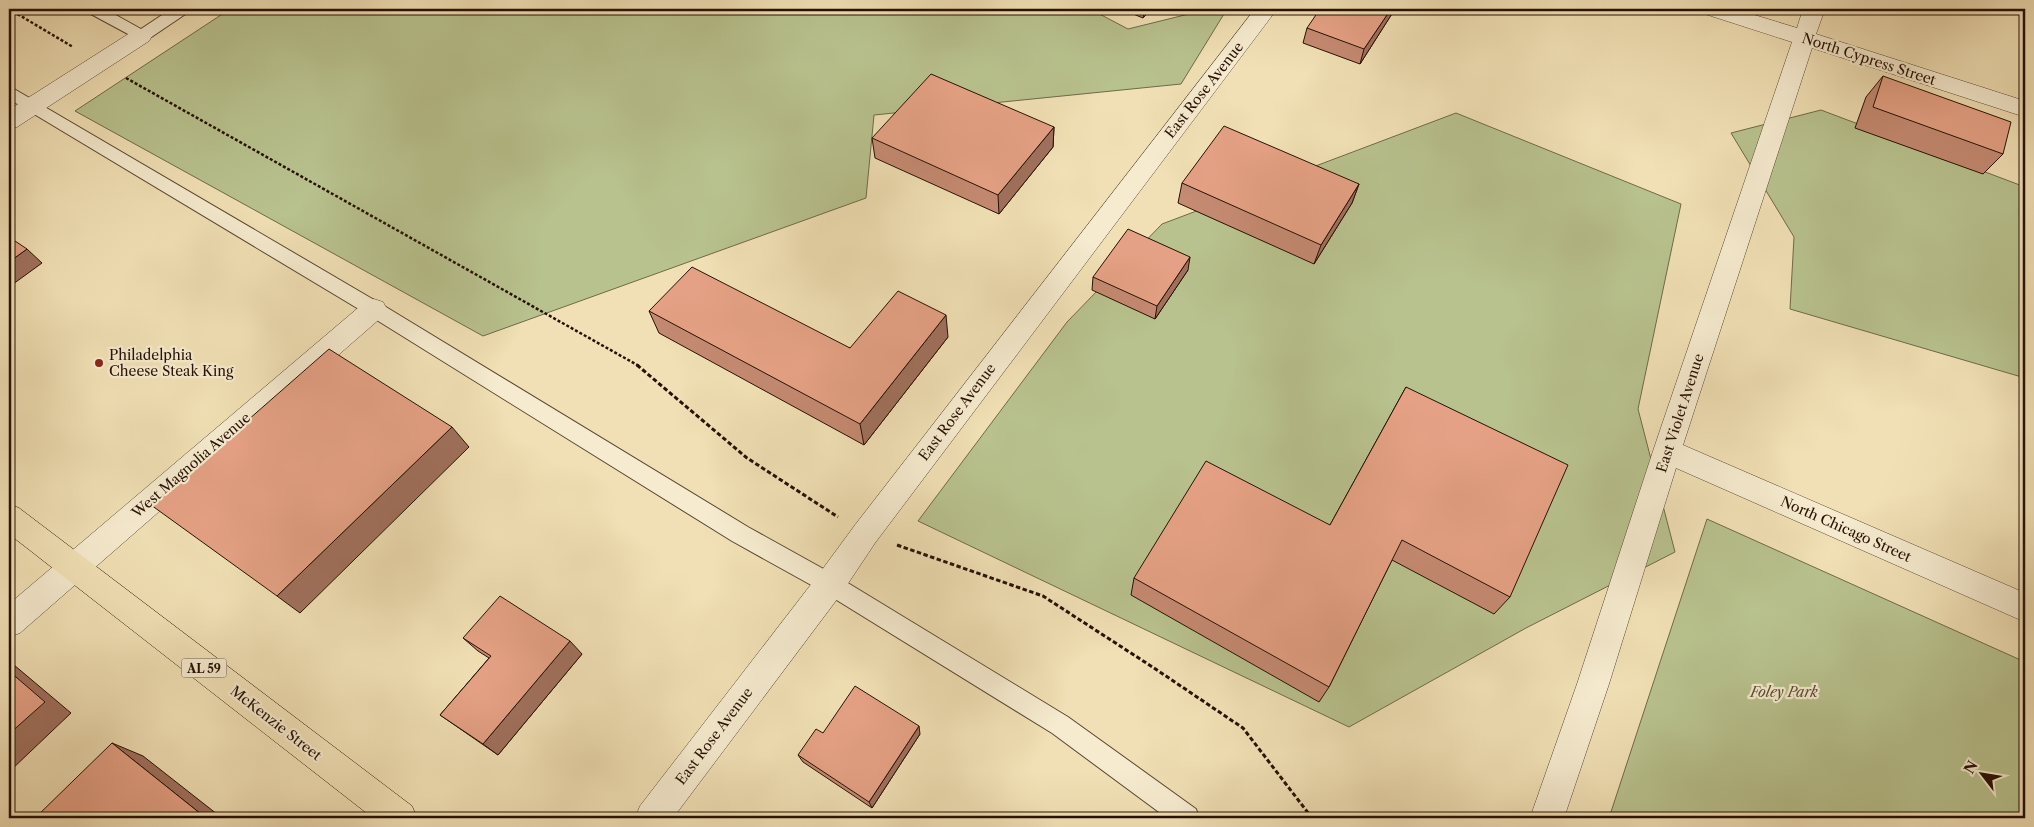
<svg xmlns="http://www.w3.org/2000/svg" width="2034" height="827" font-family="'Libre Caslon Text',serif">
	<style>
		.green { fill: #b8c28e; stroke: #6f6948 }
		.lines { fill: none; stroke-linecap: round; stroke-linejoin: round }
		.service-casing { stroke: #594430; stroke-width: 2 }
		.minor-casing { stroke: #594430; stroke-width: 1 }
		.primary-casing { stroke: #261003; stroke-width: 1 }
		.path-far1 { stroke: #261003; stroke-width: 2.5; stroke-dasharray: 3 2; stroke-linecap: butt }
		.path { stroke: #261003; stroke-width: 3; stroke-dasharray: 4.5 2.5; stroke-linecap: butt }
		.service { fill: #f6ebcf; fill-rule: evenodd }
		.minor { fill: #f6ebcf; fill-rule: evenodd }
		.primary { fill: #f1e0b5; fill-rule: evenodd }
		.wall { fill: #c58a72; stroke: #261003 }
		.shaded-wall { fill: #a0715d; stroke: #261003 }
		.building { fill: #e5a185; stroke: #261003 }
		.poi-dot { fill: #8f2418; stroke: #f6ebcf; stroke-width: 2 }
		.labels { text-anchor: middle; dominant-baseline: central; stroke-width: 4.5; stroke-linejoin: round; paint-order: stroke }
		.shield { fill: #f6ebcf; stroke: #645240; stroke-width: 1 }
		.shield-label { font-size: 12px; font-weight: bold; fill: #261003 }
		.street-label { font-size: 14px; fill: #261003; stroke: #f6ebcf }
		.poi-label { font-size: 14px; fill: #261003; stroke: #f6ebcf; text-anchor: start }
		.park-label { font-size: 14px; font-style: italic; fill: #594e34; stroke: #f6ebcf }
	</style>
	<rect width="100%" height="100%" fill="#f1e0b5"/>
	<filter id="stains"><feTurbulence type="fractalNoise" baseFrequency=".004" numOctaves="4"/><feColorMatrix values="0 0 0 0 .2 0 0 0 0 .09 0 0 0 0 .02 0 0 0 .5 -.17"/></filter>
	<radialGradient id="worn" r=".72"><stop offset=".6" stop-color="#630" stop-opacity="0"/><stop offset="1" stop-color="#630" stop-opacity=".3"/></radialGradient>
	<g class="green">
		<polygon points="230,9 1090,9 1128,29 1209,9 1227,9 1181,84 874,115 866,198 483,336 75,111"/>
		<polygon points="1821,110 2025,187 2025,378 1790,309 1794,237 1731,133"/>
		<polygon points="1456,113 1681,204 1638,409 1675,552 1526,628 1349,727 918,521 1067,322 1162,224"/>
		<polygon points="1707,519 2025,662 2025,818 1609,818"/>
	</g>
	<g class="lines">
		<defs>
			<g id="service">
				<polygon points="86,9 105,9 141,29 171,9 190,9 187,13 147,40 141,41 89,13"/>
				<polygon points="9,86 381,304 748,527 838,577 1068,717 1196,809 1199,818 1167,818 1052,733 822,591 732,541 367,314 9,99"/>
			</g>
			<g id="minor">
				<polygon points="1255,9 1277,9 875,543 841,594 673,818 635,818 640,806 819,574 855,525"/>
				<polygon points="1702,9 1735,9 1797,28 1803,9 1825,9 1816,34 2025,101 2025,117 1812,48 1683,445 2025,593 2025,622 1676,468 1609,684 1564,818 1530,818 1577,684 1653,451 1792,42 1705,14"/>
				<polygon points="141,29 149,31 152,36 149,41 17,127 9,129 9,110 133,31"/>
				<polygon points="374,299 383,302 387,309 383,316 20,633 9,637 9,604 365,302"/>
			</g>
			<polygon id="primary" points="9,504 19,508 412,806 417,818 373,818 9,534"/>
		</defs>
		<use href="#service" class="service-casing"/>
		<use href="#minor" class="minor-casing"/>
		<use href="#primary" class="primary-casing"/>
		<g class="path-far1">
			<polyline points="9,9 73,47"/>
			<polyline points="126,78 639,366"/>
		</g>
		<g class="path">
			<polyline points="637,365 747,458 838,517"/>
			<polyline points="897,545 1043,596 1154,668 1243,728 1312,818"/>
		</g>
		<use href="#service" class="service"/>
		<use href="#minor" class="minor"/>
		<use href="#primary" class="primary"/>
	</g>
	<g class="wall">
		<polygon points="1121,9 1151,9 1143,18"/>
		<polygon points="1395,9 1360,64 1303,43 1307,28"/>
		<polygon points="1883,76 2003,154 1983,174 1855,128 1866,97"/>
		<polygon points="1054,127 1053,147 999,214 875,158 872,138"/>
		<polygon points="1182,183 1359,184 1352,203 1314,264 1178,203"/>
		<polygon points="1188,270 1155,319 1092,290 1093,277"/>
		<polygon points="649,311 850,348 948,337 864,445 659,333"/>
		<polygon points="1406,387 1510,597 1494,614 1392,560 1329,687 1319,702 1131,595 1134,578 1330,525"/>
		<polygon points="463,638 582,654 498,755 440,715 489,658 478,651"/>
		<polygon points="823,733 920,734 872,808 803,762 798,755"/>
	</g>
	<g class="shaded-wall">
		<polygon points="1145,9 1151,9 1143,18"/>
		<polygon points="1391,9 1395,9 1360,64 1364,49"/>
		<polygon points="1054,127 1053,147 999,214 998,195"/>
		<polygon points="1359,184 1352,203 1314,264 1321,245"/>
		<polygon points="27,249 42,263 9,287 9,262"/>
		<polygon points="1190,257 1188,270 1155,319 1157,306"/>
		<polygon points="946,315 948,337 864,445 860,424"/>
		<polygon points="452,427 469,447 300,613 277,596"/>
		<polygon points="570,641 582,654 498,755 483,744"/>
		<polygon points="9,662 14,665 71,713 10,771 9,771"/>
		<polygon points="919,726 920,734 872,808 869,802"/>
		<polygon points="112,743 143,756 222,818 206,818"/>
	</g>
	<g class="building">
		<polygon points="1320,9 1391,9 1364,49 1307,28"/>
		<polygon points="931,74 1054,127 998,195 872,138"/>
		<polygon points="1883,76 2011,122 2003,154 1873,107"/>
		<polygon points="1224,126 1359,184 1321,245 1182,183"/>
		<polygon points="1128,229 1190,257 1157,306 1093,277"/>
		<polygon points="9,237 27,249 9,262"/>
		<polygon points="692,267 850,348 898,291 946,315 860,424 649,311"/>
		<polygon points="329,349 452,427 277,596 151,505"/>
		<polygon points="1406,387 1568,465 1510,597 1402,540 1329,687 1134,578 1206,461 1330,525"/>
		<polygon points="500,596 570,641 483,744 440,715 491,656 463,638"/>
		<polygon points="9,671 45,702 9,734"/>
		<polygon points="855,686 919,726 869,802 798,755 816,729 823,733"/>
		<polygon points="112,743 206,818 35,818"/>
	</g>
	<circle class="poi-dot" cx="99" cy="363" r="5"/>
	<g class="labels">
		<rect class="shield" x="181.5" y="658.5" width="45" height="19" rx="4"/>
		<g class="shield-label">
			<text x="204" y="668">AL 59</text>
		</g>
		<g class="street-label">
			<text transform="translate(1869 59) rotate(18)">North Cypress Street</text>
			<text transform="translate(1204 90) rotate(-52)">East Rose Avenue</text>
			<text transform="translate(957 412) rotate(-53)">East Rose Avenue</text>
			<text transform="translate(1680 413) rotate(-72)">East Violet Avenue</text>
			<text transform="translate(191 465) rotate(-41)">West Magnolia Avenue</text>
			<text transform="translate(1846 529) rotate(24)">North Chicago Street</text>
			<text transform="translate(276 723) rotate(38)">McKenzie Street</text>
			<text transform="translate(714 736) rotate(-53)">East Rose Avenue</text>
		</g>
		<g class="poi-label">
			<text x="109" y="355">Philadelphia<tspan x="109" dy="16">Cheese Steak King</tspan></text>
		</g>
		<g class="park-label">
			<text x="1784" y="692">Foley Park</text>
		</g>
	</g>
	<rect width="2034" height="827" fill="none" stroke="#f1e0b5" stroke-width="30"/>
	<rect x="10" y="10" width="2014" height="807" fill="none" stroke="#261003" stroke-width="2.5"/>
	<rect x="15" y="15" width="2004" height="797" fill="none" stroke="#261003"/>
	<g transform="translate(1982 774) rotate(301)" stroke="#f6ebcf" stroke-width="4" paint-order="stroke">
	<path d="M0-4L9 19L0 12L-9 19Z" fill="#261003"/>
	<text y="-8" font-size="14" font-weight="bold" text-anchor="middle" fill="#261003">N</text>
	</g>
	<rect width="100%" height="100%" filter="url(#stains)"/>
	<rect width="100%" height="100%" fill="url(#worn)"/>
</svg>
